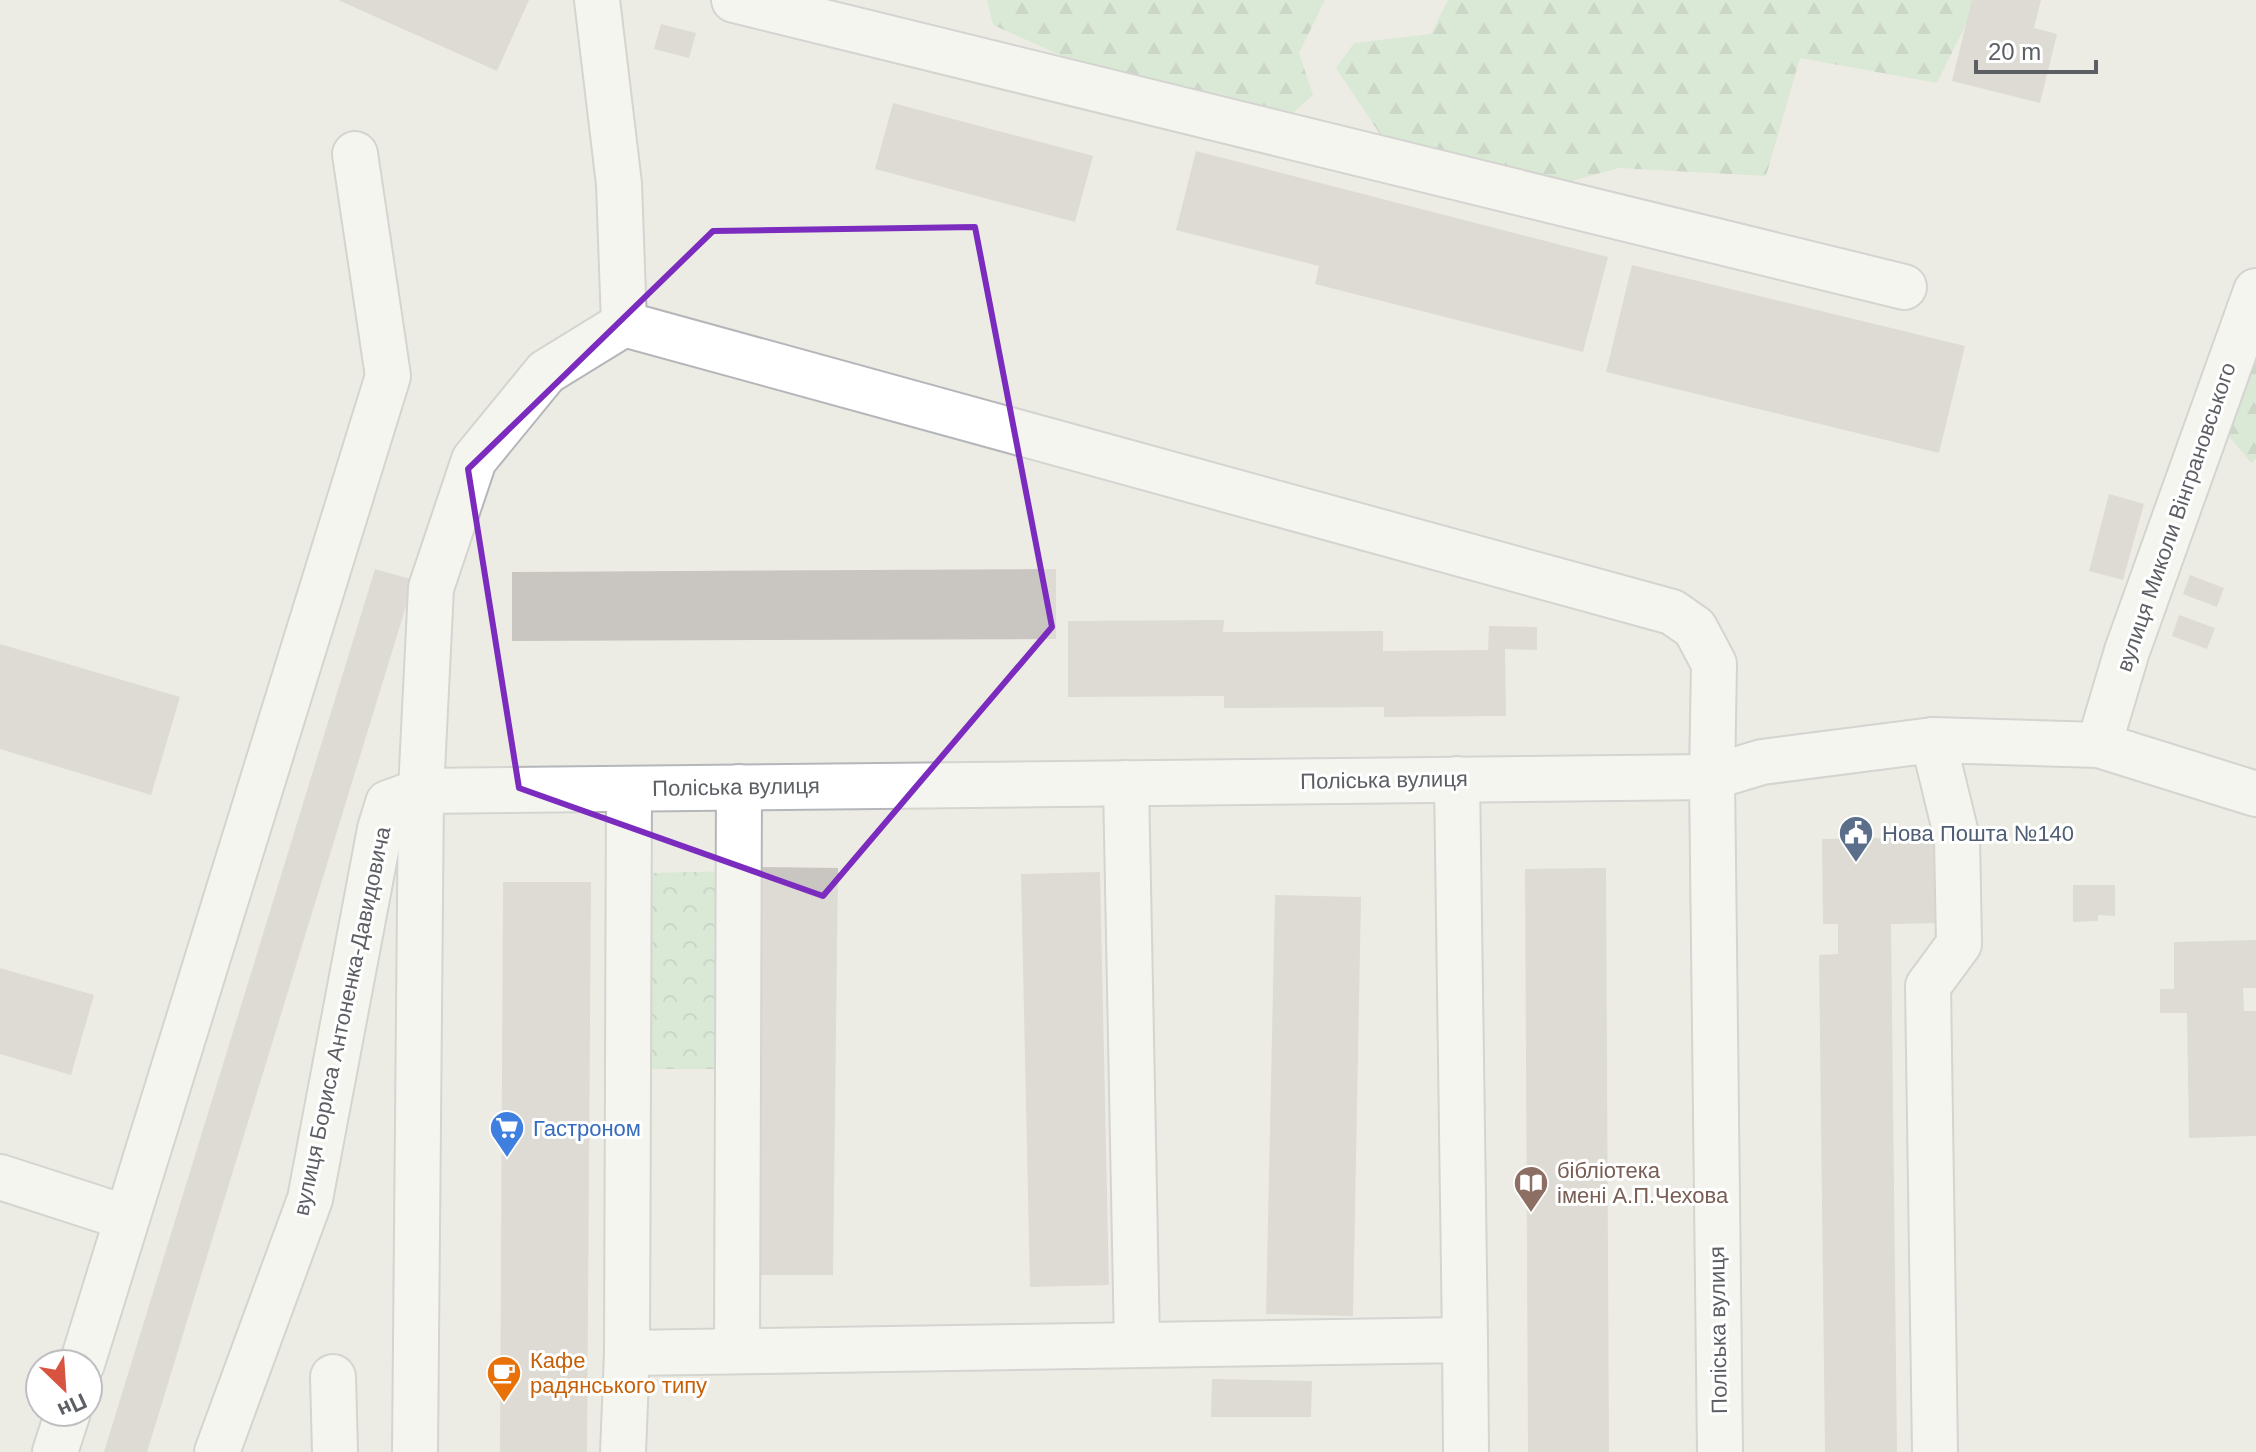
<svg xmlns="http://www.w3.org/2000/svg" width="2256" height="1452" font-family="Helvetica,sans-serif">
	<style>
		.forest { fill: url(#forest-firs) }
		.park { fill: url(#park-crowns) }
		.building { fill: #c9c6c1 }
		.lines { fill: none; stroke-linecap: round; stroke-linejoin: round }
		.minor-casing { stroke: #b5b6ba; stroke-width: 48 }
		.minor { stroke: #fff; stroke-width: 44 }
		.marked { fill: none; stroke: #7b2cbf; stroke-width: 6; stroke-linejoin: round }
		.labels { text-anchor: middle; dominant-baseline: central; stroke-width: 6; stroke-linejoin: round; paint-order: stroke }
		.street-label { font-size: 22px; fill: #5c5f63; stroke: #fff }
		.service-label { font-size: 22px; fill: #4e5e75; stroke: #fff; text-anchor: start }
		.shop-label { font-size: 22px; fill: #366cbe; stroke: #fff; text-anchor: start }
		.education-label { font-size: 22px; fill: #785e54; stroke: #fff; text-anchor: start }
		.food-label { font-size: 22px; fill: #c56008; stroke: #fff; text-anchor: start }
	</style>
	<defs>
		<pattern id="forest-firs" width="22" height="20" patternUnits="userSpaceOnUse" patternTransform="scale(2)"><rect width="22" height="20" fill="#c3e2c5"/><path d="M5 1l3.5 6h-7zM16 11l3.5 6h-7z" fill="#a2baa4"/></pattern>
		<pattern id="park-crowns" width="20" height="18" patternUnits="userSpaceOnUse" patternTransform="scale(2)"><rect width="20" height="18" fill="#c3e2c5"/><path d="M2 6a3 3 0 1 1 6 0M12 15a3 3 0 1 1 6 0" fill="none" stroke="#a2baa4"/></pattern>
	</defs>
	<rect width="100%" height="100%" fill="#edece4"/>
	<g class="forest">
		<polygon points="987,0 1325,0 1299,53 1313,95 1258,144 993,25"/>
		<polygon points="1448,0 1978,0 1937,83 1800,58 1766,176 1619,168 1505,199 1392,152 1336,68 1354,43 1431,34"/>
		<polygon points="2256,340 2256,459 2251,463 2219,424"/>
	</g>
	<polygon class="park" points="729,871 730,1069 651,1069 649,873"/>
	<g class="building">
		<polygon points="338,0 529,0 497,71"/>
		<polygon points="1972,0 2041,0 2034,28 2057,34 2040,103 1952,81"/>
		<polygon points="661,24 696,33 689,58 654,49"/>
		<polygon points="893,103 1093,156 1075,222 875,169"/>
		<polygon points="1196,151 1608,257 1583,352 1315,284 1319,266 1176,230"/>
		<polygon points="1632,265 1965,346 1939,453 1606,372"/>
		<polygon points="2109,494 2144,504 2123,580 2089,571"/>
		<polygon points="375,569 414,580 147,1452 104,1452"/>
		<polygon points="1056,569 1056,639 512,641 512,572"/>
		<polygon points="2190,575 2224,588 2217,607 2183,594"/>
		<polygon points="2179,615 2215,628 2207,649 2172,636"/>
		<polygon points="1224,620 1223,632 1383,631 1383,651 1488,650 1489,626 1537,627 1537,650 1505,649 1506,716 1384,717 1384,707 1224,708 1224,696 1068,697 1068,621"/>
		<polygon points="0,644 180,697 151,795 0,749"/>
		<polygon points="1947,837 1949,923 1891,924 1897,1452 1825,1452 1819,955 1838,954 1838,924 1823,924 1822,839"/>
		<polygon points="758,867 838,868 833,1275 752,1275"/>
		<polygon points="1606,868 1609,1452 1528,1452 1525,869"/>
		<polygon points="1100,872 1109,1285 1030,1287 1021,874"/>
		<polygon points="503,882 591,882 587,1452 500,1452"/>
		<polygon points="2073,885 2115,885 2115,916 2098,915 2098,921 2073,922"/>
		<polygon points="1275,895 1361,897 1353,1316 1266,1314"/>
		<polygon points="2256,940 2256,988 2243,988 2244,1011 2256,1011 2256,1136 2189,1138 2187,1013 2160,1013 2160,989 2174,989 2174,942"/>
		<polygon points="0,968 94,995 71,1075 0,1054"/>
		<polygon points="1212,1379 1312,1381 1311,1417 1211,1417"/>
	</g>
	<g class="lines">
		<defs>
			<g id="minor">
				<polyline points="734,0 1904,287"/>
				<polyline points="624,324 1672,612 1695,628 1714,664 1712,777 1720,1452"/>
				<polyline points="1933,740 1957,838 1959,944 1928,986 1935,1452"/>
				<polyline points="2099,745 2127,651 2256,291"/>
				<polyline points="1457,779 1465,1340"/>
				<polyline points="1126,783 1137,1345"/>
				<polyline points="0,1177 127,1218"/>
				<polyline points="737,1351 739,787"/>
				<polyline points="627,1353 629,789"/>
				<polyline points="82,1364 388,376 355,154"/>
				<polyline points="333,1377 335,1452"/>
				<polyline points="55,1452 68,1412"/>
				<polyline points="217,1452 310,1199 380,829 388,803 421,791 1712,777 1762,762 1933,740 2099,745 2256,794"/>
				<polyline points="415,1452 421,791 431,588 474,460 546,372 624,324 619,184 597,0"/>
				<polyline points="623,1452 627,1353 1465,1340 1466,1452"/>
			</g>
		</defs>
		<use href="#minor" class="minor-casing"/>
		<use href="#minor" class="minor"/>
	</g>
	<path d="M0 0H2256V1452H0ZM975,227L1052,627L823,896L519,788L468,469L713,231Z" fill="#edece4" fill-opacity=".55" fill-rule="evenodd"/>
	<path class="marked" d="M975,227L1052,627L823,896L519,788L468,469L713,231Z"/>
	<defs>
		<symbol id="civic-pin" viewBox="-11 -11 22 30"><path d="M0 17L-7.5 6A9.5 9.5 0 1 1 7.5 6Z" fill="#5c6f8a" stroke="#fff"/><path d="M-.6-6.5H3V-4.5H.6V-3L4-1V1h2V6H-6V1h2V-1L-.6-3ZM-1.2 2.5V6h2.4V2.5Z" fill="#fff"/></symbol>
		<symbol id="supermarket-pin" viewBox="-11 -11 22 30"><path d="M0 17L-7.5 6A9.5 9.5 0 1 1 7.5 6Z" fill="#3f7fe0" stroke="#fff"/><path d="M-6-5.5h2.5l.6 2H6L4.5 2H-2.5L-4.4-4H-6ZM-1.5 3.2a1.3 1.3 0 1 0 .1 0ZM3 3.2a1.3 1.3 0 1 0 .1 0Z" fill="#fff"/></symbol>
		<symbol id="library-pin" viewBox="-11 -11 22 30"><path d="M0 17L-7.5 6A9.5 9.5 0 1 1 7.5 6Z" fill="#8d6e63" stroke="#fff"/><path d="M-6-4Q-3-5.5-.7-3.5V5Q-3 3-6 4ZM6-4Q3-5.5 .7-3.5V5Q3 3 6 4Z" fill="#fff"/></symbol>
		<symbol id="cafe-pin" viewBox="-11 -11 22 30"><path d="M0 17L-7.5 6A9.5 9.5 0 1 1 7.5 6Z" fill="#e8710a" stroke="#fff"/><path d="M-5.5-4.5H6V0H3Q3 3.5 0 3.5H-2.5Q-5.5 3.5-5.5 0ZM3-3.2v2h1.7v-2ZM-6 4.5H4V6H-6Z" fill="#fff"/></symbol>
	</defs>
	<g fill-rule="evenodd">
		<use href="#civic-pin" x="1836" y="813" width="40" height="54"/>
		<use href="#supermarket-pin" x="487" y="1108" width="40" height="54"/>
		<use href="#library-pin" x="1511" y="1163" width="40" height="54"/>
		<use href="#cafe-pin" x="484" y="1353" width="40" height="54"/>
	</g>
	<g class="labels">
		<g class="street-label">
			<text transform="translate(2176 517) rotate(-71)">вулиця Миколи Вінграновського</text>
			<text transform="translate(1384 780) rotate(-1)">Поліська вулиця</text>
			<text transform="translate(736 787) rotate(-1)">Поліська вулиця</text>
			<text transform="translate(342 1021) rotate(-78)">вулиця Бориса Антоненка-Давидовича</text>
			<text transform="translate(1718 1330) rotate(-91)">Поліська вулиця</text>
		</g>
		<g class="service-label">
			<text x="1882" y="833">Нова Пошта №140</text>
		</g>
		<g class="shop-label">
			<text x="533" y="1128">Гастроном</text>
		</g>
		<g class="education-label">
			<text x="1557" y="1170">бібліотека<tspan x="1557" dy="25">імені А.П.Чехова</tspan></text>
		</g>
		<g class="food-label">
			<text x="530" y="1360">Кафе<tspan x="530" dy="25">радянського типу</tspan></text>
		</g>
	</g>
	<g transform="translate(64 1388) rotate(155)"><circle r="38" fill="#ffffff" stroke="#bebfc1" stroke-width="2"/>
	<path d="M0-6L14 30L0 20L-14 30Z" fill="#d85340"/>
	<text y="-12" font-size="22" font-weight="bold" text-anchor="middle" fill="#5c5f63">Пн</text>
	</g>
	<path d="M1976 60v12h120v-12" fill="none" stroke="#5c5f63" stroke-width="4"/>
	<text x="1988" y="60" font-size="24" fill="#5c5f63" stroke="#ffffff" stroke-width="6" paint-order="stroke">20 m</text>
</svg>
